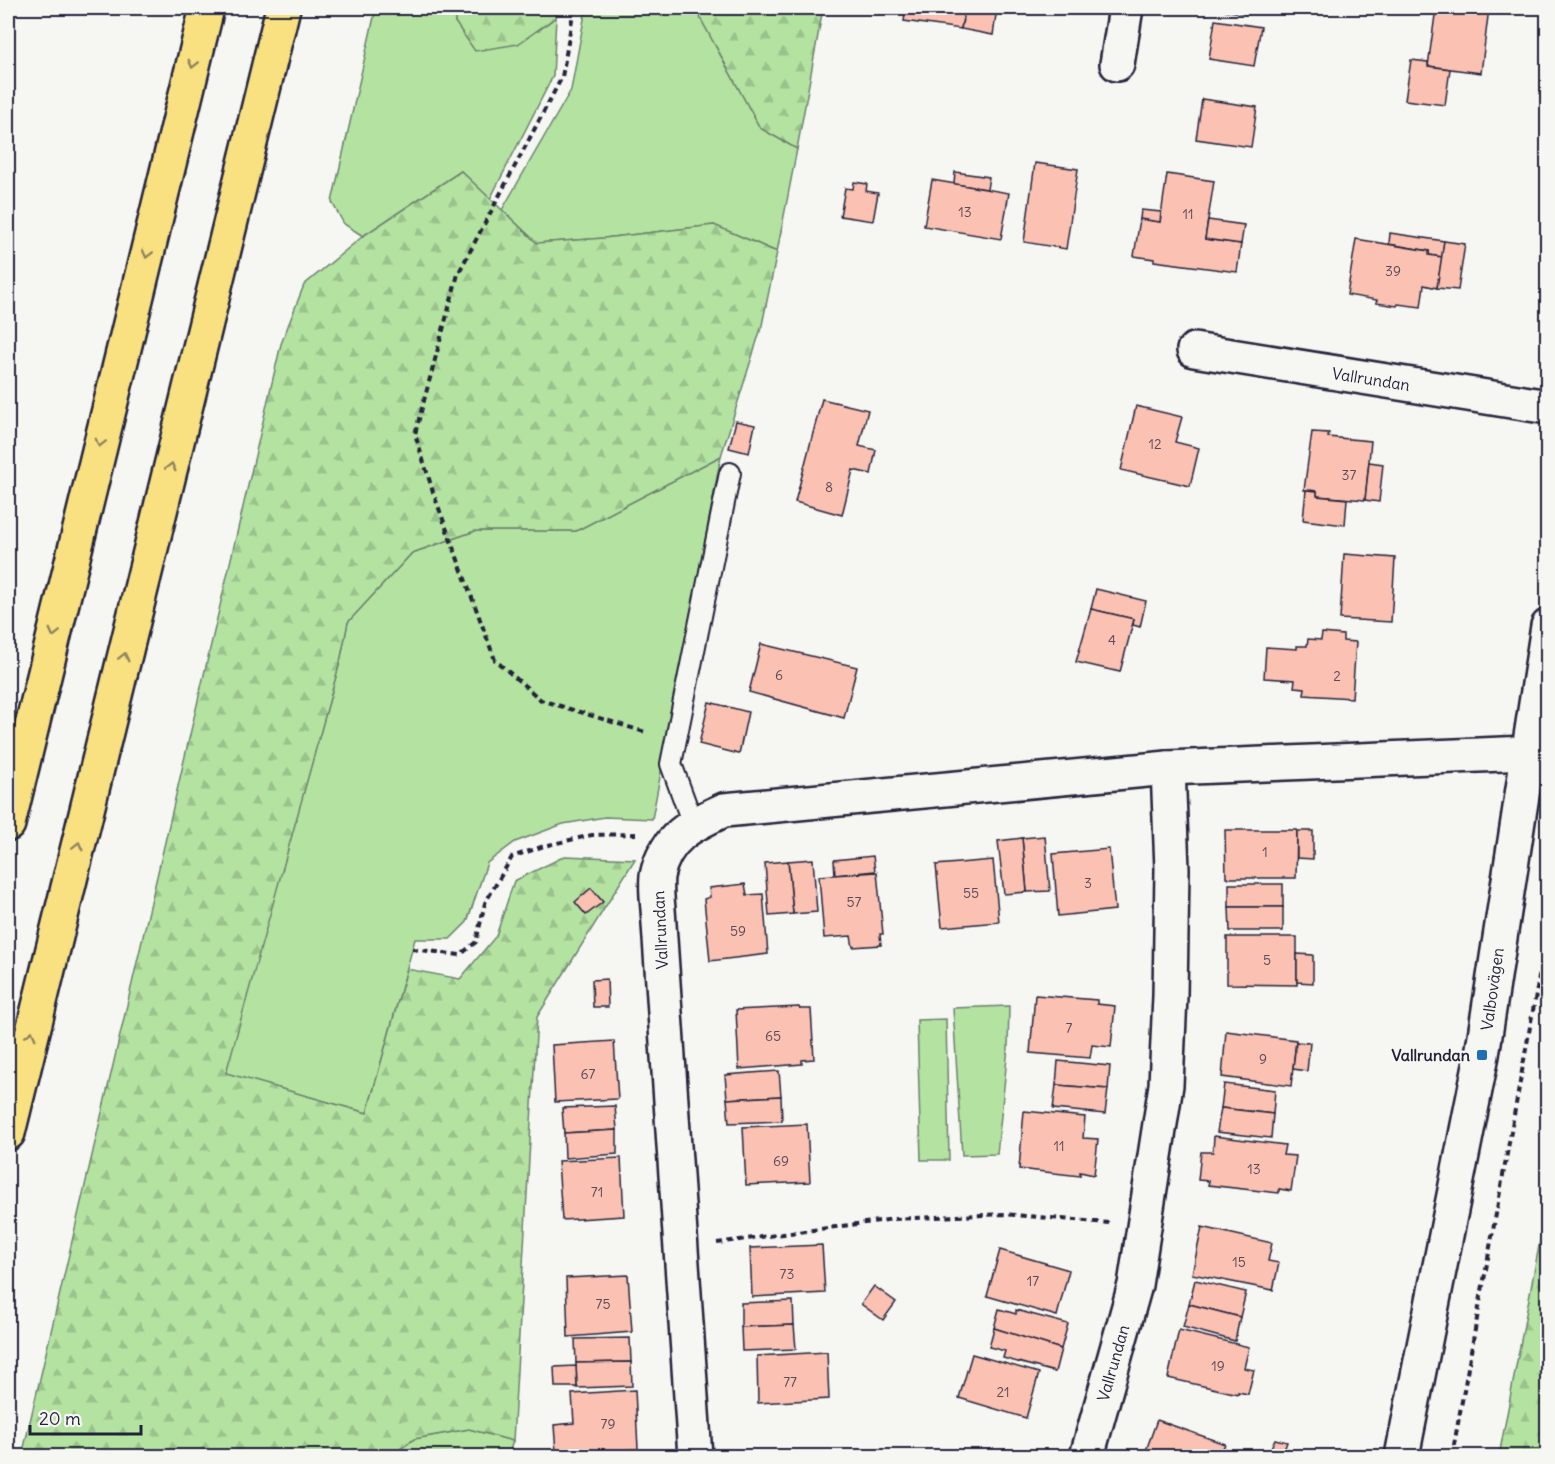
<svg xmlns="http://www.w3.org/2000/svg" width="1555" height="1464" font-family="Delius,sans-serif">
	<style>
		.green { fill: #b4e2a1; stroke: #6b826e; stroke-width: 1.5 }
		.forest { fill: url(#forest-firs); stroke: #6b826e; stroke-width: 1.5 }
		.building { fill: #fbc1b2; stroke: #22223b; stroke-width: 1.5 }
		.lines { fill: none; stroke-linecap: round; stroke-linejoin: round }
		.lane-casing { stroke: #22223b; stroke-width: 24 }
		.street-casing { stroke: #22223b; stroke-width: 38 }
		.secondary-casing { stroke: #22223b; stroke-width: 38 }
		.highway-casing { stroke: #22223b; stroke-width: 38 }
		.path { stroke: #22223b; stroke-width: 4; stroke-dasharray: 6 4.5; stroke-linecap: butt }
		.lane { stroke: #f6f6f2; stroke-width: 20 }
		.street { stroke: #f6f6f2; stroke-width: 33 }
		.secondary { stroke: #f6f6f2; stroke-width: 33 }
		.highway { stroke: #f9e181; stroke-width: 33 }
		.oneway { stroke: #8e825e }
		.poi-dot { fill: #1f6fb2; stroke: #f6f6f2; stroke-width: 2 }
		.labels { text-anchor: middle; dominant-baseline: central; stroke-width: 4.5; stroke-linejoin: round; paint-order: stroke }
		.number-label { font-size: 14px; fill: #584a59 }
		.street-label { font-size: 16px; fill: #22223b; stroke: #f6f6f2 }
		.poi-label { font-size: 16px; font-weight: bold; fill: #22223b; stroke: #f6f6f2; text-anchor: end }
	</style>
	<defs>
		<pattern id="forest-firs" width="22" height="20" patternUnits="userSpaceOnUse" patternTransform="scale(1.5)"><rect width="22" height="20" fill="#b4e2a1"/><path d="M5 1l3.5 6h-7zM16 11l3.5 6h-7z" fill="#9ac28c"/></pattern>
	</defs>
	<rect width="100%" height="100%" fill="#f6f6f2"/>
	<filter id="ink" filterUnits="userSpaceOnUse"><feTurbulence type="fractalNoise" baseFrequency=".0167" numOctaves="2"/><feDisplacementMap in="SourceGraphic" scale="12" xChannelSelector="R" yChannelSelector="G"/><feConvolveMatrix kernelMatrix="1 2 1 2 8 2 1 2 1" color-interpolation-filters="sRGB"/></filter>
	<g filter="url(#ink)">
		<g class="green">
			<polygon points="376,8 457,8 455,22 538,31 556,17 553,76 490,199 461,171 363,236 344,224 332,202"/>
			<polygon points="586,8 691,8 696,10 760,128 797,149 777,252 714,225 604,238 537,243 502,210 571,90"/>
			<polygon points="721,456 652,819 605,817 563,824 515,842 487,863 467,922 450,939 415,939 367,1113 225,1073 340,662 348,622 412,553 475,531 576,531"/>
			<polygon points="1009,1006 1008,1048 997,1154 962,1155 953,1008"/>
			<polygon points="946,1019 949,1160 921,1160 917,1020"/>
			<polygon points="469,1429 513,1441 508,1456 391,1456 414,1439"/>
		</g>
		<g class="forest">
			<polygon points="457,8 558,8 556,17 518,44 475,51 455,22"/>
			<polygon points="691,8 823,8 797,149 760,128 696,10"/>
			<polygon points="461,171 537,243 604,238 714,225 777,252 762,325 721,456 576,531 475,531 412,553 348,622 340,662 226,1073 367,1113 407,969 460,979 496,936 514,881 565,856 635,859 537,1017 513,1441 469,1429 414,1439 391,1456 22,1456 281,344 304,285 363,236"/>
			<polygon points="1547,1204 1547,1456 1499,1456"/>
		</g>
		<g class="building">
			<polygon points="906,8 965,8 961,29 904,21"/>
			<polygon points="965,8 997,8 993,35 961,29"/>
			<polygon points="1208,8 1250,8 1249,14"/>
			<polygon points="1436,8 1489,8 1481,73 1428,66"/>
			<polygon points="1215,20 1261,27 1254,66 1209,59"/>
			<polygon points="1411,60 1428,62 1428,66 1450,69 1445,105 1405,100"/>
			<polygon points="1202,99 1257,107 1251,147 1196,139"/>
			<polygon points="1035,163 1078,169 1066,249 1024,242"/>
			<polygon points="955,172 989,177 987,189 954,184"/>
			<polygon points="1167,174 1214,181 1205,239 1241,244 1237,272 1154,261 1154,259 1134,256 1140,219 1160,222"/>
			<polygon points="932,180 1009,193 1001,239 924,226"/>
			<polygon points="854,182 867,184 866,191 878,193 873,221 840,216 845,188 853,189"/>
			<polygon points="1141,210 1161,212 1160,222 1140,219"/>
			<polygon points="1208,220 1244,225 1241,244 1205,239"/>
			<polygon points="1390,233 1444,241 1442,257 1429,255 1429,251 1389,244"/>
			<polygon points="1356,239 1429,251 1429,255 1442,257 1437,288 1424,285 1421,307 1398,304 1397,306 1376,303 1377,300 1347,295"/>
			<polygon points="1444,241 1465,244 1458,290 1437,288"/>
			<polygon points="822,399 868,410 859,446 876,450 871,474 853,470 842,515 795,502"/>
			<polygon points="1136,406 1182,417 1175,442 1199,448 1190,486 1121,470"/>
			<polygon points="736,421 755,425 749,453 729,448"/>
			<polygon points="1312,432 1329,433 1328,437 1371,441 1365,500 1317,496 1317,491 1304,490"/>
			<polygon points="1369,462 1383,464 1379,502 1365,500"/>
			<polygon points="1306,490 1317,491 1317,496 1347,499 1345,525 1303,520"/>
			<polygon points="1344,554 1395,558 1391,622 1340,619"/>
			<polygon points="1096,589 1146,601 1140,627 1133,625 1134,619 1091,609"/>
			<polygon points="1091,609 1134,619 1120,672 1076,662"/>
			<polygon points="1322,633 1343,635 1343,641 1356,642 1352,698 1304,695 1305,688 1294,687 1295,680 1264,678 1266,647 1297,649 1297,646 1307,646 1308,639 1321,640"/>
			<polygon points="761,644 857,667 844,718 749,692"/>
			<polygon points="709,702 748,712 739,754 699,744"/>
			<polygon points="1225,830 1297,830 1296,878 1226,878"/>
			<polygon points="1297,831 1313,831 1313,859 1297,858"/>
			<polygon points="1045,836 1050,891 1027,892 1022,838"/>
			<polygon points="1022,838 1027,892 1004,894 998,841"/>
			<polygon points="1109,849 1115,910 1058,916 1053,854"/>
			<polygon points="873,856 875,871 835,875 834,860"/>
			<polygon points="813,859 817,912 793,914 788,861"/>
			<polygon points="993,860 999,922 942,927 936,865"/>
			<polygon points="788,861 793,914 769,916 765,863"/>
			<polygon points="877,872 883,934 880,934 881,945 853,947 851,936 824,938 819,876"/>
			<polygon points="745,884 747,895 763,894 768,954 710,961 704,899 710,897 709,888"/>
			<rect x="1229" y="884" width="54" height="23"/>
			<polygon points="591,888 603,902 586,915 575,902"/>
			<polygon points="1229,907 1283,907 1283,931 1230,931"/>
			<polygon points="1227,937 1297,937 1297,985 1227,984"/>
			<polygon points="1297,954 1313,955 1313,983 1297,982"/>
			<polygon points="607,979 608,1007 593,1007 592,980"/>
			<polygon points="1035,995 1097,1000 1097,1004 1115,1006 1111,1047 1092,1045 1090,1058 1030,1053"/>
			<polygon points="799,1007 800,1009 811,1009 814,1059 802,1060 802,1064 739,1069 736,1010"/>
			<polygon points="1226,1031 1296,1040 1291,1086 1222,1077"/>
			<polygon points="614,1041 618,1099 555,1102 552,1045"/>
			<polygon points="1296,1042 1310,1043 1307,1071 1293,1069"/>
			<polygon points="1058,1061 1110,1066 1108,1089 1056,1085"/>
			<polygon points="779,1071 781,1096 727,1099 725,1075"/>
			<polygon points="1224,1084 1275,1090 1273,1114 1221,1108"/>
			<polygon points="1056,1085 1108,1089 1105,1114 1053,1109"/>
			<polygon points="781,1096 782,1121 729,1123 727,1099"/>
			<polygon points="615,1106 617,1130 564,1133 562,1108"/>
			<polygon points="1221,1108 1273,1114 1271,1138 1217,1132"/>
			<polygon points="1024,1111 1085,1117 1083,1138 1098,1139 1094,1175 1080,1172 1080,1176 1019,1169"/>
			<polygon points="807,1124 810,1182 746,1185 743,1127"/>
			<polygon points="617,1130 617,1154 565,1158 564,1133"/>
			<polygon points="1214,1136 1285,1145 1283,1155 1296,1156 1291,1191 1279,1189 1279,1193 1208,1185 1209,1181 1198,1180 1201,1152 1213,1152"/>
			<polygon points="621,1158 624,1216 562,1220 558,1161"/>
			<polygon points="1202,1227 1272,1243 1268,1261 1279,1263 1273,1290 1192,1274"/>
			<polygon points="822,1245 825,1293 752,1297 750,1248"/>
			<polygon points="1000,1250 1069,1270 1057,1316 987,1296"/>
			<polygon points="628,1275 632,1332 568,1337 566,1278"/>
			<polygon points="1195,1280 1246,1292 1240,1317 1189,1304"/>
			<polygon points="874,1286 896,1302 883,1320 861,1304"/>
			<polygon points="793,1301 794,1325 741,1327 741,1303"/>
			<polygon points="1189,1304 1240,1317 1235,1341 1183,1327"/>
			<polygon points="999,1309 1016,1314 1016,1310 1068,1324 1061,1349 994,1328"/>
			<polygon points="794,1325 796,1349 742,1351 741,1327"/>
			<polygon points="994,1328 1061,1349 1055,1372 1003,1358 1005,1351 989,1347"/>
			<polygon points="1179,1330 1249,1347 1244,1368 1254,1370 1248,1394 1238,1392 1238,1394 1168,1378"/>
			<polygon points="630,1338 631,1362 576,1363 575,1339"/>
			<polygon points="827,1352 829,1399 758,1403 757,1356"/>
			<polygon points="972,1354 1039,1373 1026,1418 959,1398"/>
			<polygon points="631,1362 632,1386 577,1388 576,1363"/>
			<polygon points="576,1366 577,1387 555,1387 554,1367"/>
			<polygon points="635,1390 638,1449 556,1453 554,1425 574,1423 572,1394"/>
			<polygon points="1157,1420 1225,1444 1223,1448 1233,1450 1231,1456 1144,1456"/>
			<polygon points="1275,1439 1287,1442 1282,1456 1268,1454"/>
			<polygon points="753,1452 824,1455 824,1456 752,1456"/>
		</g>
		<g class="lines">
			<defs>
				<polyline id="lane" points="693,824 671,764 730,473"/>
				<g id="street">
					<polyline points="1117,64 1126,8"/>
					<polyline points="1194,350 1548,407"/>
					<path d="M695,1456L658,909C657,899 656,887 657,876C665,837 691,825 724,810L1168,768L1527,753"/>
					<polyline points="1087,1456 1135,1285 1166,1085 1170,996 1172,869 1168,768"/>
				</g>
				<polyline id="secondary" points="1402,1456 1482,1055 1548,626"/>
				<g id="highway">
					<polyline points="8,824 207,8"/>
					<polyline points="8,1133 283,8"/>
				</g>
			</defs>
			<use href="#lane" class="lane-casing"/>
			<use href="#street" class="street-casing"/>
			<use href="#secondary" class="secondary-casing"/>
			<use href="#highway" class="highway-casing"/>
			<g class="path">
				<polyline points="574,8 562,77 458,274 415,434 434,495 495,660 541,700 648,733"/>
				<polyline points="412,949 460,955 476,942 485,903 512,857 544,846 592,835 636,834"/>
				<polyline points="717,1243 894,1219 1003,1214 1109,1223"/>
				<polyline points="1452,1456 1548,928"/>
			</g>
			<use href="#lane" class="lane"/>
			<use href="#street" class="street"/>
			<use href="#secondary" class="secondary"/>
			<use href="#highway" class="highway"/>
		</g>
		<defs><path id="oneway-chevron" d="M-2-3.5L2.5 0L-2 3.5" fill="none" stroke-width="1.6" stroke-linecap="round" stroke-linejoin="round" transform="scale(1.5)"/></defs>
		<g class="oneway">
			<use href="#oneway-chevron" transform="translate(193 64) rotate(104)"/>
			<use href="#oneway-chevron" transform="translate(147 254) rotate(104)"/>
			<use href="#oneway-chevron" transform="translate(100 443) rotate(104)"/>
			<use href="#oneway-chevron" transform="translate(171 467) rotate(-76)"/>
			<use href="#oneway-chevron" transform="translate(54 633) rotate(104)"/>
			<use href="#oneway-chevron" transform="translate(124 657) rotate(-76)"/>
			<use href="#oneway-chevron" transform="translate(78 846) rotate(-76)"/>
			<use href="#oneway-chevron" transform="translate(31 1035) rotate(-76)"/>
		</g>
	</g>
	<rect class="poi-dot" x="1476" y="1049" width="12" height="12" rx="3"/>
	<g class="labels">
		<g class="number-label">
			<text x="965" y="212">13</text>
			<text x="1188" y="214">11</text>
			<text x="1393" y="271">39</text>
			<text x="1155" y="444">12</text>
			<text x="1349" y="475">37</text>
			<text x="829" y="487">8</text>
			<text x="1112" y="640">4</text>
			<text x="779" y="675">6</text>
			<text x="1337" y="676">2</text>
			<text x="1265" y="852">1</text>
			<text x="1088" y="883">3</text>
			<text x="971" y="893">55</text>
			<text x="854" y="902">57</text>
			<text x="738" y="931">59</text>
			<text x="1267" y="960">5</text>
			<text x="1069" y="1028">7</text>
			<text x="773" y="1036">65</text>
			<text x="1263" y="1059">9</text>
			<text x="588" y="1074">67</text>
			<text x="1059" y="1146">11</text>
			<text x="781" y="1161">69</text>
			<text x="1254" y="1169">13</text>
			<text x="597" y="1192">71</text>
			<text x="1239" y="1262">15</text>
			<text x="787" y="1274">73</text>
			<text x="1033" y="1281">17</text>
			<text x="603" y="1304">75</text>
			<text x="1218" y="1366">19</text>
			<text x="790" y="1382">77</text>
			<text x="1003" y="1392">21</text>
			<text x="608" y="1424">79</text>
		</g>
		<g class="street-label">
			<text transform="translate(1371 379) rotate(9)">Vallrundan</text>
			<text transform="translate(660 930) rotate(-93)">Vallrundan</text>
			<text transform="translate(1492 989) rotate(-82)">Valbovägen</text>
			<text transform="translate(1113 1363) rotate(-74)">Vallrundan</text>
		</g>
		<g class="poi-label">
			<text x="1470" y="1055">Vallrundan</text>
		</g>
	</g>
	<rect width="1555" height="1464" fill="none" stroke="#f6f6f2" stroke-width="30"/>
	<rect x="15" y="15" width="1525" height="1434" fill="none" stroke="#22223b" stroke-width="2" filter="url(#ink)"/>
	<path d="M30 1425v9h111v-9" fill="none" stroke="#22223b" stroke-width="3"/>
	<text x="39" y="1425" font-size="18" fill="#22223b" stroke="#f6f6f2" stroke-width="4.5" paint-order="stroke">20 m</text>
</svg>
